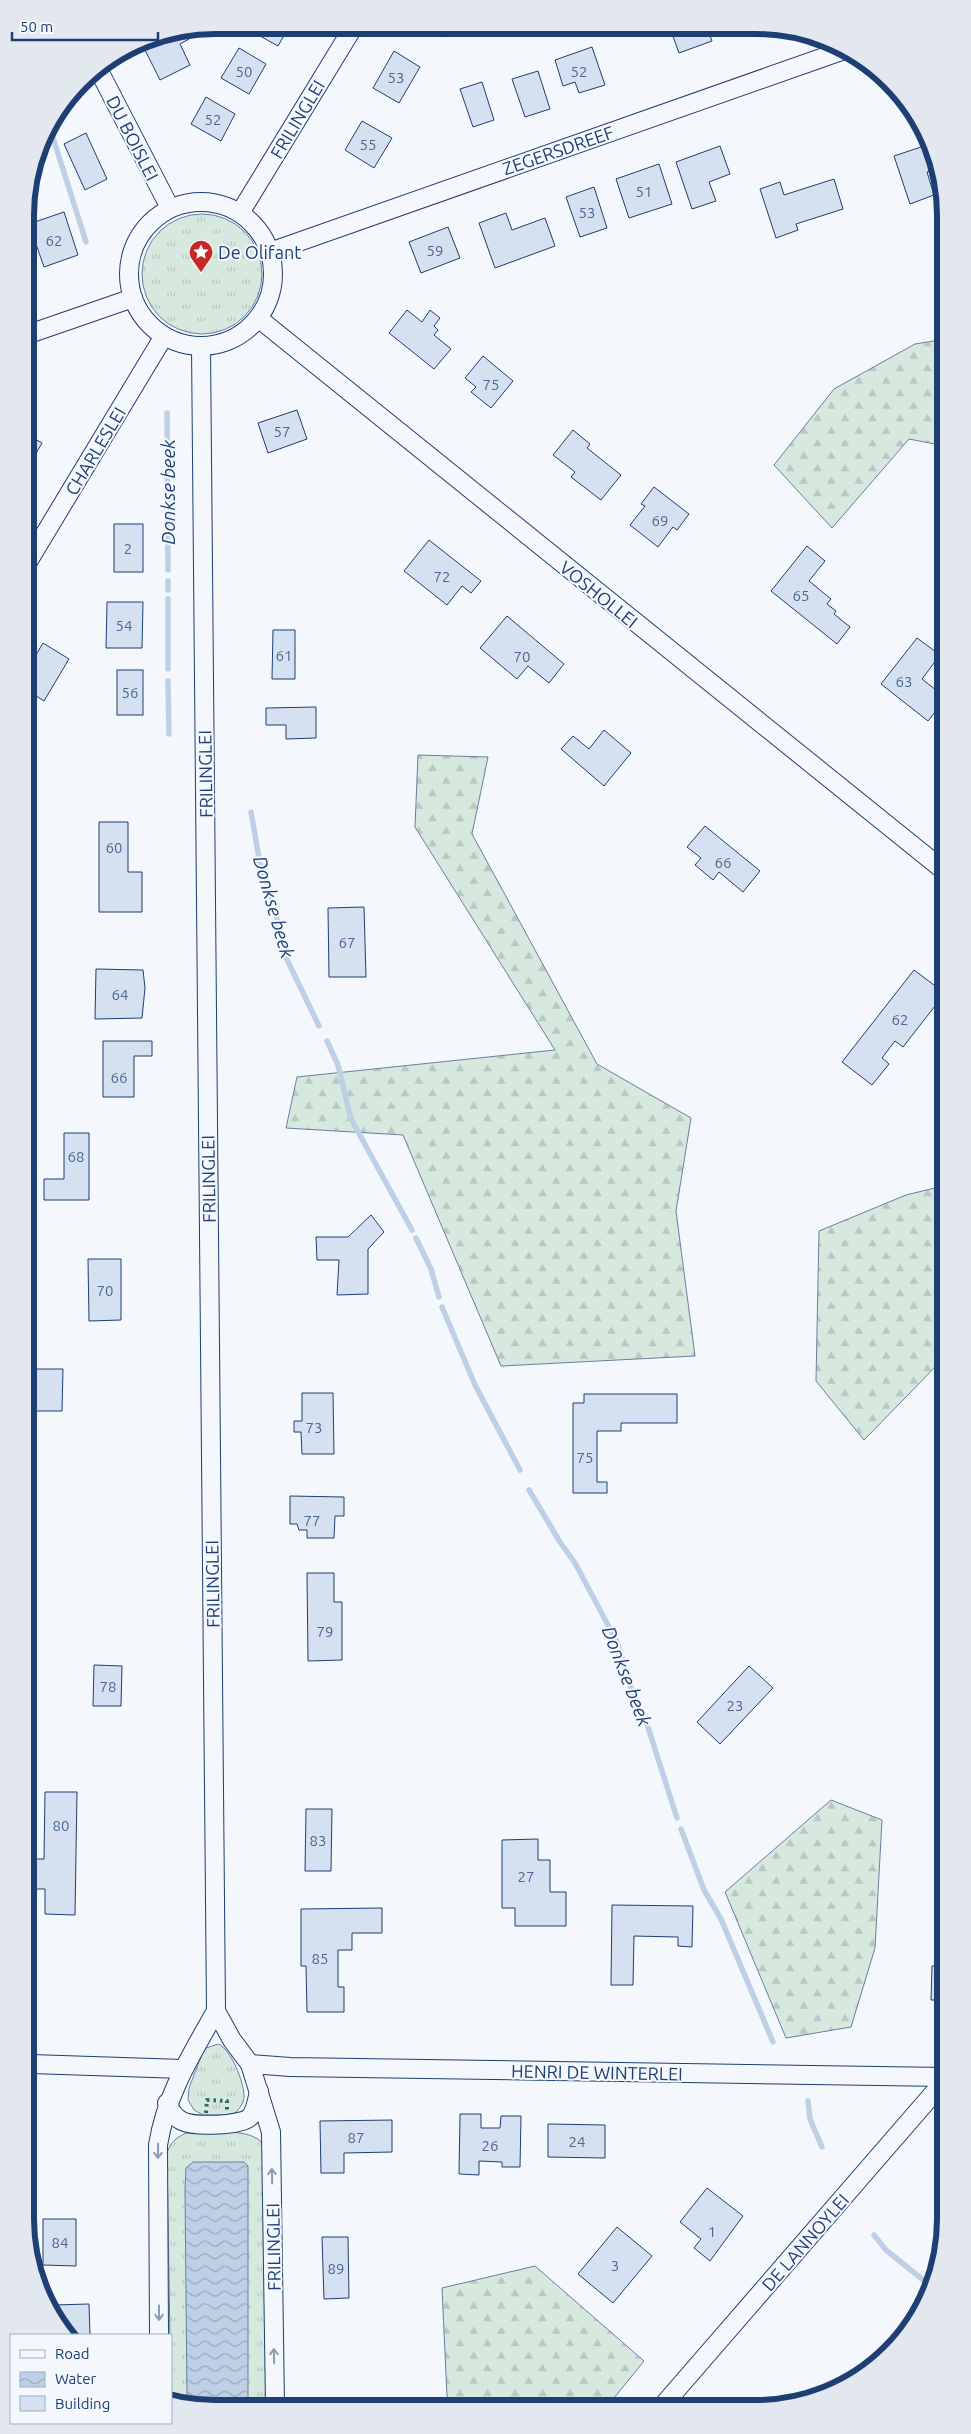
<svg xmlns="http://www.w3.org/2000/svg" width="971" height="2434" font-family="Ubuntu,sans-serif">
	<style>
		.grass { fill: url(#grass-tufts); stroke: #687fa3 }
		.forest { fill: url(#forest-firs); stroke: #687fa3 }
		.water { fill: url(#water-waves); stroke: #687fa3 }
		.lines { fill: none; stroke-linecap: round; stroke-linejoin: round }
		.stream { stroke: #bed0e5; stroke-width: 5.5 }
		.building { fill: #d5e0f0; stroke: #1d3f73 }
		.street-casing { stroke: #1d3f73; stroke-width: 20 }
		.street { stroke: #f4f7fb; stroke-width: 18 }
		.hedge { stroke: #2c6c60; stroke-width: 4; stroke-dasharray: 2.5 4; stroke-linecap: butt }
		.oneway { stroke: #889bb7 }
		.labels { text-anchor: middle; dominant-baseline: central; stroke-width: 4; stroke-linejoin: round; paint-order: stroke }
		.number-label { font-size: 15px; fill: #4b6792 }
		.street-label { font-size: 18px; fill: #1d3f73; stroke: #f4f7fb }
		.poi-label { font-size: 18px; fill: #1d3f73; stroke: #f4f7fb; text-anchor: start }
		.water-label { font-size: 19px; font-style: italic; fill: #1d3f73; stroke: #f4f7fb }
		.rim { fill: none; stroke: #1d3f73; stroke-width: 6 }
	</style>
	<defs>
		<pattern id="grass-tufts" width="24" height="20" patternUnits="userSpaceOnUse" patternTransform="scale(1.25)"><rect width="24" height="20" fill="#d7e8df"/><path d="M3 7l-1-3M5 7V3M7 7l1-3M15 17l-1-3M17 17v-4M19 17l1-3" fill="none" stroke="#b8c8c3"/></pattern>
		<pattern id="forest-firs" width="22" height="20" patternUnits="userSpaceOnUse" patternTransform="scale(1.25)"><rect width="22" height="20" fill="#d7e8df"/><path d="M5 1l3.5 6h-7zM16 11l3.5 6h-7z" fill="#b8c8c3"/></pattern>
		<pattern id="water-waves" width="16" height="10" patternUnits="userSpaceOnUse" patternTransform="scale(1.25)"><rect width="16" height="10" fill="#bed0e5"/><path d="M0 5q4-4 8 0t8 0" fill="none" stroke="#9aaabe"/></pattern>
	</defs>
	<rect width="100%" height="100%" fill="#f4f7fb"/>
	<g class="grass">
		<circle cx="202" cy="274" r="60"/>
		<path d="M218,2044C231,2049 244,2082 244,2096C244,2103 240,2108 235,2113L225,2115H203L194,2110L188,2100L189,2088L202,2054L206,2048Z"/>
		<path d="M186,2133C206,2133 251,2126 264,2145L267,2405H178L171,2403L167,2154C169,2143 176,2138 186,2133Z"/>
	</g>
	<g class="forest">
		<polygon points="940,340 940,445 909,439 832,528 774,465 834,389 915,344"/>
		<polygon points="418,755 488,757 472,834 597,1064 691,1118 676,1211 695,1356 501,1366 403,1135 286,1128 297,1077 555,1050 415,827"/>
		<polygon points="943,1186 943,1359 864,1440 816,1381 819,1231 906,1195"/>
		<polygon points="831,1800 882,1820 875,1948 851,2027 786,2038 725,1892"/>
		<polygon points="535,2266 644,2361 610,2403 456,2404 447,2396 442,2288"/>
	</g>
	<polygon class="water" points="193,2162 244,2162 248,2166 248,2400 243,2405 190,2405 190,2399 187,2398 185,2188 186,2168"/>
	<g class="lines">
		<g class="stream">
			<polyline points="49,125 86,242"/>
			<polyline points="167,413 168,570"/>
			<polyline points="168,581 168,590"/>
			<polyline points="168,669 168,599"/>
			<polyline points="168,681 169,734"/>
			<polyline points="251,812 261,869 276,911 280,945 319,1026"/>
			<polyline points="327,1041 338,1065 351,1119 412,1230"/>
			<polyline points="416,1238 431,1269 439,1297"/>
			<polyline points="442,1307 475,1385 520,1470"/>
			<polyline points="529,1490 560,1542 575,1563 617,1642 635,1701 646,1721 677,1818"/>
			<polyline points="681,1829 704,1890 721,1919 773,2042"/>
			<polyline points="808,2101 810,2119 822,2147"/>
			<polyline points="874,2235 886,2250 933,2288"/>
		</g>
	</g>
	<g class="building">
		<polygon points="254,25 290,25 278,46 251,31"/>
		<polygon points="431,26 455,26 448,37"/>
		<polygon points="670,28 707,28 712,41 679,53"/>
		<polygon points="185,31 189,39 180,44 190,65 160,80 144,48 142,49 138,42"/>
		<polygon points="592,47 605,85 579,93 575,82 563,86 555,60"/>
		<polygon points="239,48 266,64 249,94 221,78"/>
		<polygon points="394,51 420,67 399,103 373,88"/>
		<polygon points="538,71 550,109 525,117 512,79"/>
		<polygon points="482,82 494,120 473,127 460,89"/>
		<polygon points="206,97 235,114 221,141 191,124"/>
		<polygon points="362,121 392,138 374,168 345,150"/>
		<polygon points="86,133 107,179 85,190 64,144"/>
		<polygon points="930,144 940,166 940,168 927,172 934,195 910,204 894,156"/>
		<polygon points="720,146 730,174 709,182 716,201 692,209 676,162"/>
		<polygon points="659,164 672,204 629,218 616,179"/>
		<polygon points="834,179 843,209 796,224 798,230 776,238 760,189 780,182 784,195"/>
		<polygon points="594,187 607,228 580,237 566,197"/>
		<polygon points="64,212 78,255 44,267 29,224"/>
		<polygon points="506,213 512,230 545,218 555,246 495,268 479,223"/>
		<polygon points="448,227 460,258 421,273 409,242"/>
		<polygon points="407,310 422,322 430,310 440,318 434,326 438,330 434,335 451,349 434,369 389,333"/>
		<polygon points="483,356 513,381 491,408 471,392 476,387 465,378"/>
		<polygon points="297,410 307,439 268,453 258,423"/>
		<polygon points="573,430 590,444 587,448 621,475 601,500 571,477 575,472 553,455"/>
		<polygon points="26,434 42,443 26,471"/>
		<polygon points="654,487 689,514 677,530 673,527 658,547 630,525 645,506 641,504"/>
		<rect x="114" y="524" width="29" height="48"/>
		<polygon points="429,540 481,581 471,593 462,586 447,605 404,571"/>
		<polygon points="807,546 825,561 809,581 831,599 827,604 836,611 834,614 850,627 837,644 771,591"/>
		<polygon points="107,602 143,602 142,648 106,648"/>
		<polygon points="507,616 564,664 549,683 528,666 517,679 480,648"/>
		<polygon points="273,630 295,630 295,679 272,679"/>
		<polygon points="917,638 940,655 922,679 941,694 941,704 928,721 881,684"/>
		<polygon points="43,643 69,659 44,701 27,690 27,670"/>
		<rect x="117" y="670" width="26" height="45"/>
		<polygon points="316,707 316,738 286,739 286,725 266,725 266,708"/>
		<polygon points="27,711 36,716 27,731"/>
		<polygon points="604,730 631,753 604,786 561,749 573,736 589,749"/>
		<polygon points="99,822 128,822 128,872 142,872 142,912 99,912"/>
		<polygon points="705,826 760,871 743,892 719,872 713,880 695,865 701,858 687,847"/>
		<polygon points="364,907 366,977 329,977 328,908"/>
		<polygon points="96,969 143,970 145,988 142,1018 95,1019"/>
		<polygon points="914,970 938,988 942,984 942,997 903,1047 895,1041 882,1058 889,1064 872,1085 842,1062"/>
		<polygon points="103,1041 152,1041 152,1056 134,1056 134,1097 103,1097"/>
		<polygon points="64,1133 89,1133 89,1200 44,1200 44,1179 64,1179"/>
		<polygon points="371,1215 384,1232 368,1249 368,1294 337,1295 339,1260 317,1260 316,1237 348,1237"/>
		<polygon points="88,1259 121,1259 121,1320 89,1321"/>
		<polygon points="29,1369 63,1369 62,1411 29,1411"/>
		<polygon points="302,1393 333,1393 334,1454 302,1454 301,1432 294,1432 294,1421 302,1421"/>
		<polygon points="584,1394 677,1394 677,1423 621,1423 621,1431 597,1431 597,1482 607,1482 607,1493 573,1493 573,1403 584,1403"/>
		<polygon points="290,1496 344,1497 344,1516 335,1516 334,1538 307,1538 307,1530 299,1530 297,1524 290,1524"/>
		<polygon points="307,1573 334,1573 334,1602 342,1602 342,1660 308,1661"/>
		<polygon points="94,1665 122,1666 121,1706 93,1706"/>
		<polygon points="749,1666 773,1688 720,1744 697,1722"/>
		<polygon points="45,1792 77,1792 75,1915 45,1914 45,1889 30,1889 30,1859 44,1859"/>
		<polygon points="306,1809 332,1809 331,1871 305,1871"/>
		<polygon points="538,1839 538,1860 550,1860 550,1892 566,1892 566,1926 515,1926 515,1908 502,1908 502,1840"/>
		<polygon points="612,1905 693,1906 692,1947 678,1946 678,1937 634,1936 633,1985 611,1985"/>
		<polygon points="382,1908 382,1933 352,1933 352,1950 338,1950 338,1987 344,1987 344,2012 307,2012 306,1966 301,1966 301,1909"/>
		<polygon points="932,1966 945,1966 945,2000 931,2000"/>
		<polygon points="460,2114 481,2114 481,2128 500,2128 501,2116 521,2116 520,2167 502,2167 502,2162 479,2161 479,2175 459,2174"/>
		<polygon points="392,2120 392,2152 344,2153 344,2173 321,2173 320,2121"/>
		<polygon points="548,2124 605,2125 605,2158 548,2157"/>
		<polygon points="707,2188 743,2216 710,2261 694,2248 701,2239 680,2222"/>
		<polygon points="43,2219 76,2219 76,2266 43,2265"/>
		<polygon points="617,2227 652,2256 613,2303 578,2274"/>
		<polygon points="322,2237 348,2237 349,2298 324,2299"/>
		<polygon points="89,2304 90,2335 67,2335 54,2318 53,2305"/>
	</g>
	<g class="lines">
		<defs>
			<g id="street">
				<polyline points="97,67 170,208"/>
				<circle cx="201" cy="274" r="72"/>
				<polyline points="240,213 354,26"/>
				<polyline points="270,252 847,49"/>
				<polyline points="258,318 942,869"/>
				<polyline points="26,335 133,298"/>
				<polyline points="201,346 216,2011 232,2040 250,2064 271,2132 275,2405"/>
				<polyline points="26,565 164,336"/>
				<polyline points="31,2064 183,2069"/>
				<polyline points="250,2064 290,2067 945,2077"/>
				<path d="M167,2103C171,2111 174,2117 182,2121C194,2127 241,2126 250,2117C256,2110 257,2100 259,2091"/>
				<path d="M159,2335L158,2145C166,2095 191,2055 216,2011"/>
				<polyline points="665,2403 945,2080"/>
			</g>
		</defs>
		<use href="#street" class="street-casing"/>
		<use href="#street" class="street"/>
		<polyline class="hedge" points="206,2113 207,2100 227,2101 227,2113"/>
	</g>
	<defs><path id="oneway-shaft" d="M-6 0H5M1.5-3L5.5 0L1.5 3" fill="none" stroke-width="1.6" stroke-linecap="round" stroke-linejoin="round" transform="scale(1.25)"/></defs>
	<g class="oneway">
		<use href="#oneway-shaft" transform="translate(158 2151) rotate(91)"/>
		<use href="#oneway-shaft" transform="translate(272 2176) rotate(-91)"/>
		<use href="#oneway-shaft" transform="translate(159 2313) rotate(90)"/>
		<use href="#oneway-shaft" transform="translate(274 2356) rotate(-91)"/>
	</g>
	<defs>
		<symbol id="sight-pin" viewBox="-11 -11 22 30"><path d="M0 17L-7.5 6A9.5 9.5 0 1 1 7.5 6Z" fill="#c62828" stroke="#f4f7fb"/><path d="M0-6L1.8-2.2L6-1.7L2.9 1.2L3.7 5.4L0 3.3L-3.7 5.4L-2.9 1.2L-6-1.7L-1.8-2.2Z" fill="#fff"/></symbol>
	</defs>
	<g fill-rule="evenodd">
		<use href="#sight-pin" x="187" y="238" width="28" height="38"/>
	</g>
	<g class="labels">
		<g class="number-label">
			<text x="244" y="71">50</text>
			<text x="579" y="71">52</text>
			<text x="396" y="77">53</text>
			<text x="213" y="119">52</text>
			<text x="368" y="144">55</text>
			<text x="644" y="191">51</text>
			<text x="587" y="212">53</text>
			<text x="54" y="240">62</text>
			<text x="435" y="250">59</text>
			<text x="491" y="384">75</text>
			<text x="282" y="431">57</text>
			<text x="660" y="520">69</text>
			<text x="128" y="548">2</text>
			<text x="442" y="576">72</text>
			<text x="801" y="595">65</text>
			<text x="124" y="625">54</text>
			<text x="284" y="655">61</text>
			<text x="522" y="656">70</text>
			<text x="904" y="681">63</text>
			<text x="130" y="692">56</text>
			<text x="114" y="847">60</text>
			<text x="723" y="862">66</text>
			<text x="347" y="942">67</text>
			<text x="120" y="994">64</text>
			<text x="900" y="1019">62</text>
			<text x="119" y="1077">66</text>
			<text x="76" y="1156">68</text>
			<text x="105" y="1290">70</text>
			<text x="314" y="1427">73</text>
			<text x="585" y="1457">75</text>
			<text x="312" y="1520">77</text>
			<text x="325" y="1631">79</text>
			<text x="108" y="1686">78</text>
			<text x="735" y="1705">23</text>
			<text x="61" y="1825">80</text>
			<text x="318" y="1840">83</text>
			<text x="526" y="1876">27</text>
			<text x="320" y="1958">85</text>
			<text x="356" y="2137">87</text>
			<text x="577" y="2141">24</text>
			<text x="490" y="2145">26</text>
			<text x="712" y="2231">1</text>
			<text x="60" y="2242">84</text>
			<text x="615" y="2265">3</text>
			<text x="336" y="2268">89</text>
		</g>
		<g class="street-label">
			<text transform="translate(297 119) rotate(-59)">FRILINGLEI</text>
			<text transform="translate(133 138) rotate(63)">DU BOISLEI</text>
			<text transform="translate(558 150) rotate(-19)">ZEGERSDREEF</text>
			<text transform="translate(95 451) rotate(-59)">CHARLESLEI</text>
			<text transform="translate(599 594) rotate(39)">VOSHOLLEI</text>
			<text transform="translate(205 774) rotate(-91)">FRILINGLEI</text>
			<text transform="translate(208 1179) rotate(-91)">FRILINGLEI</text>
			<text transform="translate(212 1584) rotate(-91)">FRILINGLEI</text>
			<text transform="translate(597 2072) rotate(1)">HENRI DE WINTERLEI</text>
			<text transform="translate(805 2242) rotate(-49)">DE LANNOYLEI</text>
			<text transform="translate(273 2247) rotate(-91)">FRILINGLEI</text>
		</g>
		<g class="poi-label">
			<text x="218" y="252">De Olifant</text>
		</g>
		<g class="water-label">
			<text transform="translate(168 492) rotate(-90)">Donkse beek</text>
			<text transform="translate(274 907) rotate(74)">Donkse beek</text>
			<text transform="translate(627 1676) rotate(69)">Donkse beek</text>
		</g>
	</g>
	<path d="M0 0H971V2434H0ZM215 34H756A181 181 0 0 1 937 215V2219A181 181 0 0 1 756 2400H215A181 181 0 0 1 34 2219V215A181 181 0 0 1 215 34Z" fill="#e3e8f0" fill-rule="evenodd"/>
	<path class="rim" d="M215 34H756A181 181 0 0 1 937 215V2219A181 181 0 0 1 756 2400H215A181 181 0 0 1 34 2219V215A181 181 0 0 1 215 34Z"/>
	<rect x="10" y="2334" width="162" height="90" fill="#f4f7fb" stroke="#9eadc5"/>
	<rect x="20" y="2350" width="25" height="8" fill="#f4f7fb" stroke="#9eadc5"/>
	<text x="55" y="2359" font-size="15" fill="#1d3f73">Road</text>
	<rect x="20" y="2372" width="25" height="15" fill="url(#water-waves)" stroke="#9eadc5"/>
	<text x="55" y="2384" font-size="15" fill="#1d3f73">Water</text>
	<rect x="20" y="2396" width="25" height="15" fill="#d5e0f0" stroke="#9eadc5"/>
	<text x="55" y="2409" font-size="15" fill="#1d3f73">Building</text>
	<path d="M12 32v8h146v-8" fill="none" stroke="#1d3f73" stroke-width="2.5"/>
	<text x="20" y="32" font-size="15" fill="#1d3f73" stroke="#f4f7fb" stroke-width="4" paint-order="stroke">50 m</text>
</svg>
